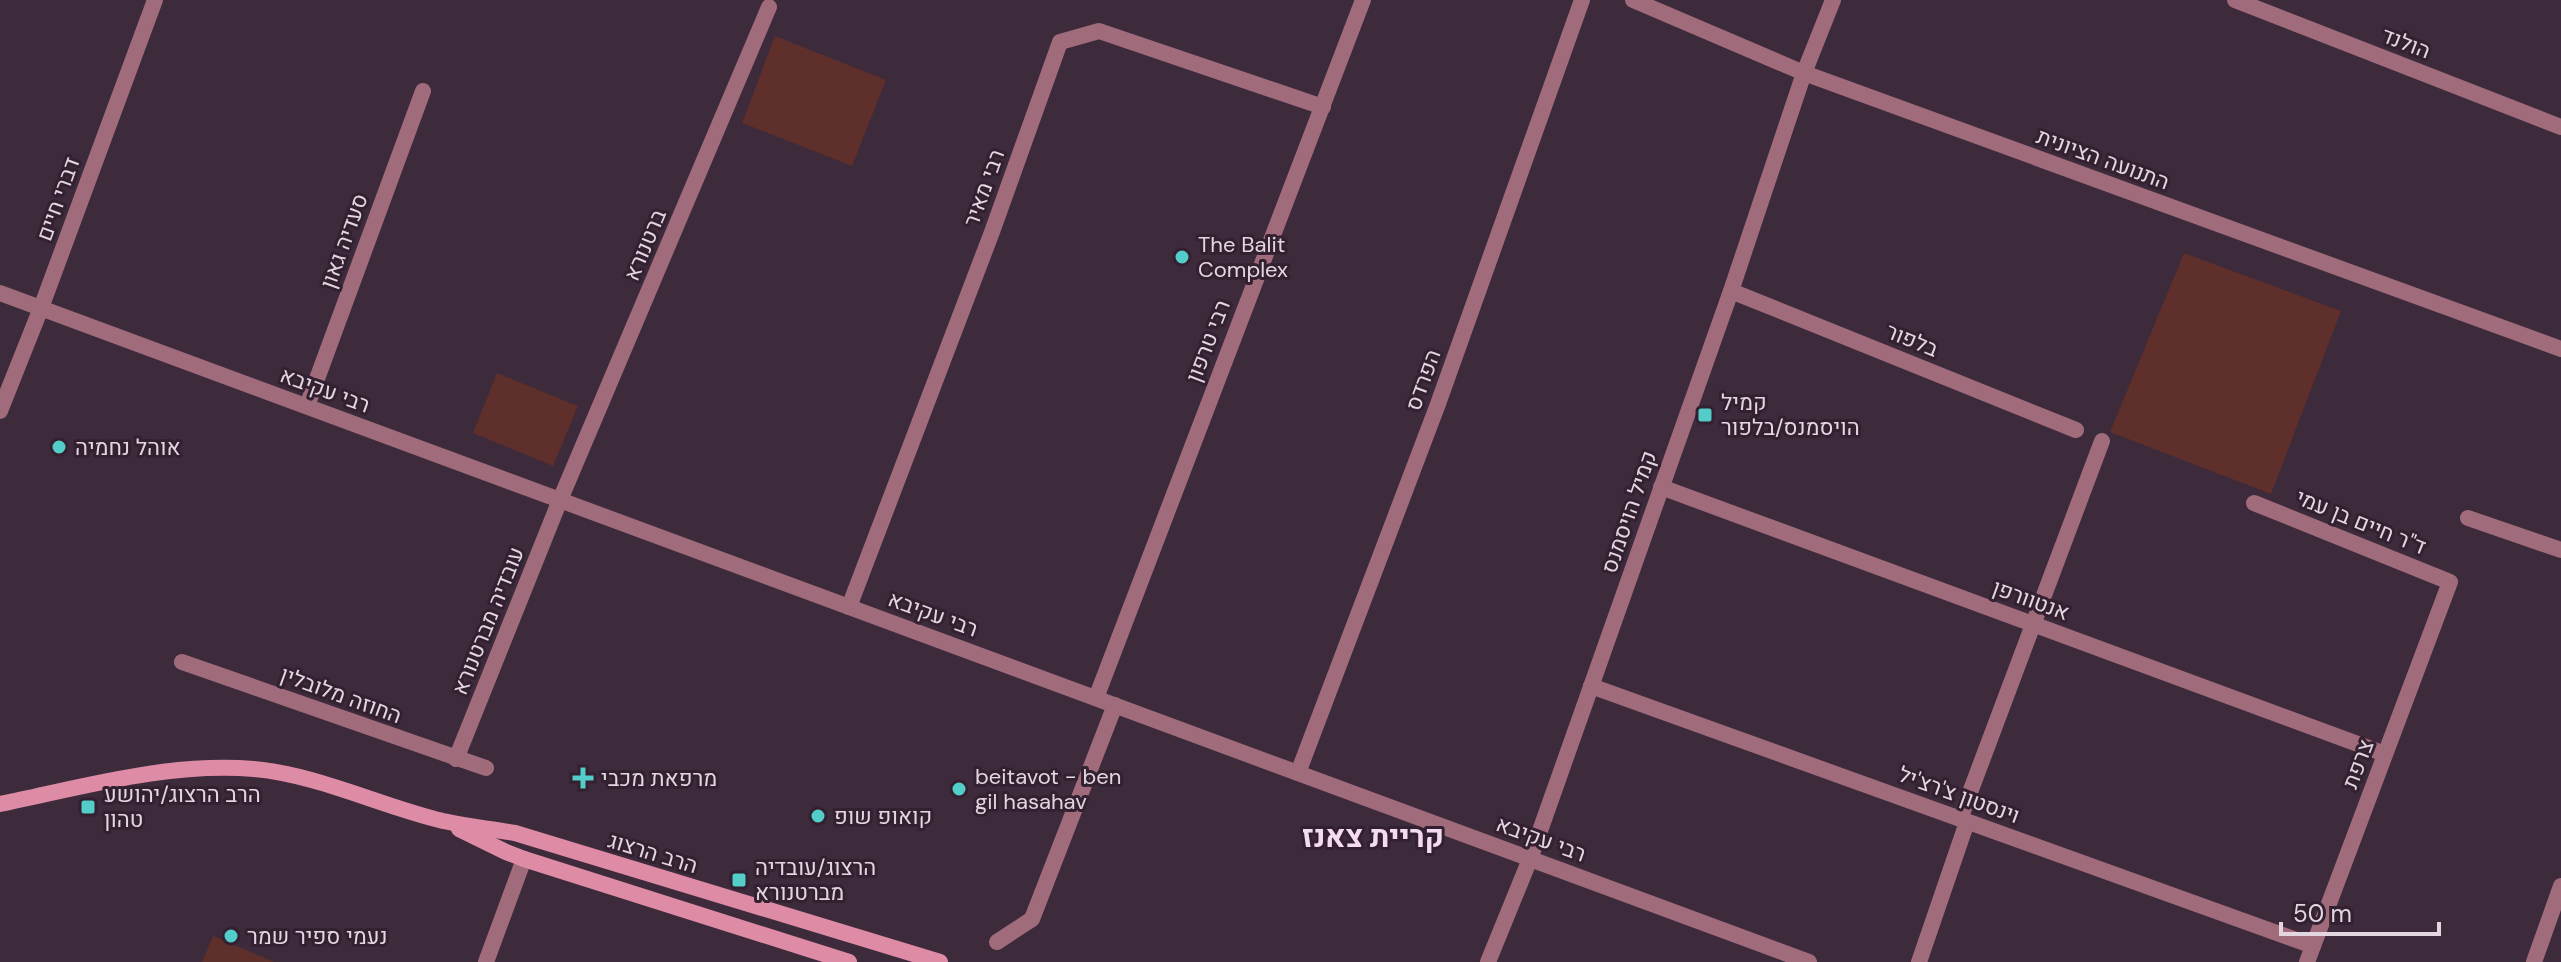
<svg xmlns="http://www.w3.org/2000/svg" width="2561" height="962" font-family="'DM Sans',Heebo,sans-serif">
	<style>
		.green { fill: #5e2f2b }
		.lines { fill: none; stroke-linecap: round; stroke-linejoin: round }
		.street { stroke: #a06c7c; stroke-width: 16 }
		.secondary { stroke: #de8ba6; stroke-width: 16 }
		.poi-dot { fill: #53cdc9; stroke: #332030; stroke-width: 3 }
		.labels { text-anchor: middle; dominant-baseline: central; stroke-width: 6; stroke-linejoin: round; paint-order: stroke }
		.street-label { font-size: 22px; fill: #e3d6e1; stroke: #332030 }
		.poi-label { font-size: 22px; fill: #e3d6e1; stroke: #332030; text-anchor: start }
		.district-label { font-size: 30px; font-weight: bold; fill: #f4dbf0; stroke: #332030 }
	</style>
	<rect width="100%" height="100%" fill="#3d2a3b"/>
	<g class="green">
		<polygon points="775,36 886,80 852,166 742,123"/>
		<polygon points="2184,253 2341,311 2271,494 2110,432"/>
		<polygon points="497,373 578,406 553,466 473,433"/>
		<polygon points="213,936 274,962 202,962"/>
	</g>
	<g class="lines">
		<g class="street">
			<polyline points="1633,0 1804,73 2561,349"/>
			<polyline points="2235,0 2561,127"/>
			<polyline points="1731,291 2076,430"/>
			<polyline points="0,293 1809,962"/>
			<polyline points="307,406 423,91"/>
			<polyline points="0,411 41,308 155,0"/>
			<polyline points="1661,487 2385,754"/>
			<polyline points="2254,503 2450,582 2307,962"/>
			<polyline points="2468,518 2561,550"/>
			<polyline points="849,607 992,232 1060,42 1099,31 1323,107"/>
			<polyline points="182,662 486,768"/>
			<polyline points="1591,686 2313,946"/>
			<polyline points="1096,698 1363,0"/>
			<polyline points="456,759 560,500 769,7"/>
			<polyline points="1298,773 1438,404 1582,0"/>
			<polyline points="1960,819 2102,441"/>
			<polyline points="997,942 1032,919 1115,705"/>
			<polyline points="486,962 524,859"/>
			<polyline points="1488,962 1530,859 1731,291 1804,73 1833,0"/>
			<polyline points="1919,962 1967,822"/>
			<polyline points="2534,962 2561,886"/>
		</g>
		<g class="secondary">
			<path d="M0,804C83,787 168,762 254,769C319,775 380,806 443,821C467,826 491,829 515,833L940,962"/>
			<polyline points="459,829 506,852 524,859 849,962"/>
		</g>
	</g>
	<g class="poi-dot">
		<circle cx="1182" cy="257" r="8"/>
		<rect x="1697" y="407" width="16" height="16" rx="4"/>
		<circle cx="59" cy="447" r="8"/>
		<path d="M579 766h8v8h8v8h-8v8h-8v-8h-8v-8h8z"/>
		<circle cx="959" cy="789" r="8"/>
		<rect x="80" y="799" width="16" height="16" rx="4"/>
		<circle cx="818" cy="816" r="8"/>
		<rect x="731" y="872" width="16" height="16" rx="4"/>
		<circle cx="231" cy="936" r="8"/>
	</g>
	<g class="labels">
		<g class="street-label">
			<text transform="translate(2406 43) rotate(21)">הולנד</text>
			<text transform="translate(2103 159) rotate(20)">התנועה הציונית</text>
			<text transform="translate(984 188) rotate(-70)">רבי מאיר</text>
			<text transform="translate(58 199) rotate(-70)">דברי חיים</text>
			<text transform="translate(344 241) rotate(-70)">סעדיה גאון</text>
			<text transform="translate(645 245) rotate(-67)">ברטנורא</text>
			<text transform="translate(1912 340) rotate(22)">בלפור</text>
			<text transform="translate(1208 341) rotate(-69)">רבי טרפון</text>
			<text transform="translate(1423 380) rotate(-70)">הפרדס</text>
			<text transform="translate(325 390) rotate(20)">רבי עקיבא</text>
			<text transform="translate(1629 512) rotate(-71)">קמיל הויסמנס</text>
			<text transform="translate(2361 522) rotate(22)">ד"ר חיים בן עמי</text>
			<text transform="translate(2031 600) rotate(20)">אנטוורפן</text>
			<text transform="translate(933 614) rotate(20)">רבי עקיבא</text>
			<text transform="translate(488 621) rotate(-68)">עובדיה מברטנורא</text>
			<text transform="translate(341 695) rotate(20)">החוזה מלובלין</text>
			<text transform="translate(2358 764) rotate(-69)">צרפת</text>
			<text transform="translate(1959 795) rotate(20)">וינסטון צ'רצ'יל</text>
			<text transform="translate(1541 839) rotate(20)">רבי עקיבא</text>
			<text transform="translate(653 853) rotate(17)">הרב הרצוג</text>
		</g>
		<g class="poi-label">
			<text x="1198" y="244">The Balit<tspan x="1198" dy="25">Complex</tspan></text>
			<text x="1721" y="402">קמיל<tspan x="1721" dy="25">הויסמנס/בלפור</tspan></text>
			<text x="75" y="447">אוהל נחמיה</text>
			<text x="975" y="776">beitavot - ben<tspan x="975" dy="25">gil hasahav</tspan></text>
			<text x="601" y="778">מרפאת מכבי</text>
			<text x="104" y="794">הרב הרצוג/יהושע<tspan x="104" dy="25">טהון</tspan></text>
			<text x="834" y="816">קואופ שופ</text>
			<text x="755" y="867">הרצוג/עובדיה<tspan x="755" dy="25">מברטנורא</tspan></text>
			<text x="247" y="936">נעמי ספיר שמר</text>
		</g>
		<g class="district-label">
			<text x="1373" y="836">קריית צאנז</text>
		</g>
	</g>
	<path d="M2281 922v12h158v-12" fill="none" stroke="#e3d6e1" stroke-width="4"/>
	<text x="2293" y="922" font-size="24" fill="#e3d6e1" stroke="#332030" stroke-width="6" paint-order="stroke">50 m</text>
</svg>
